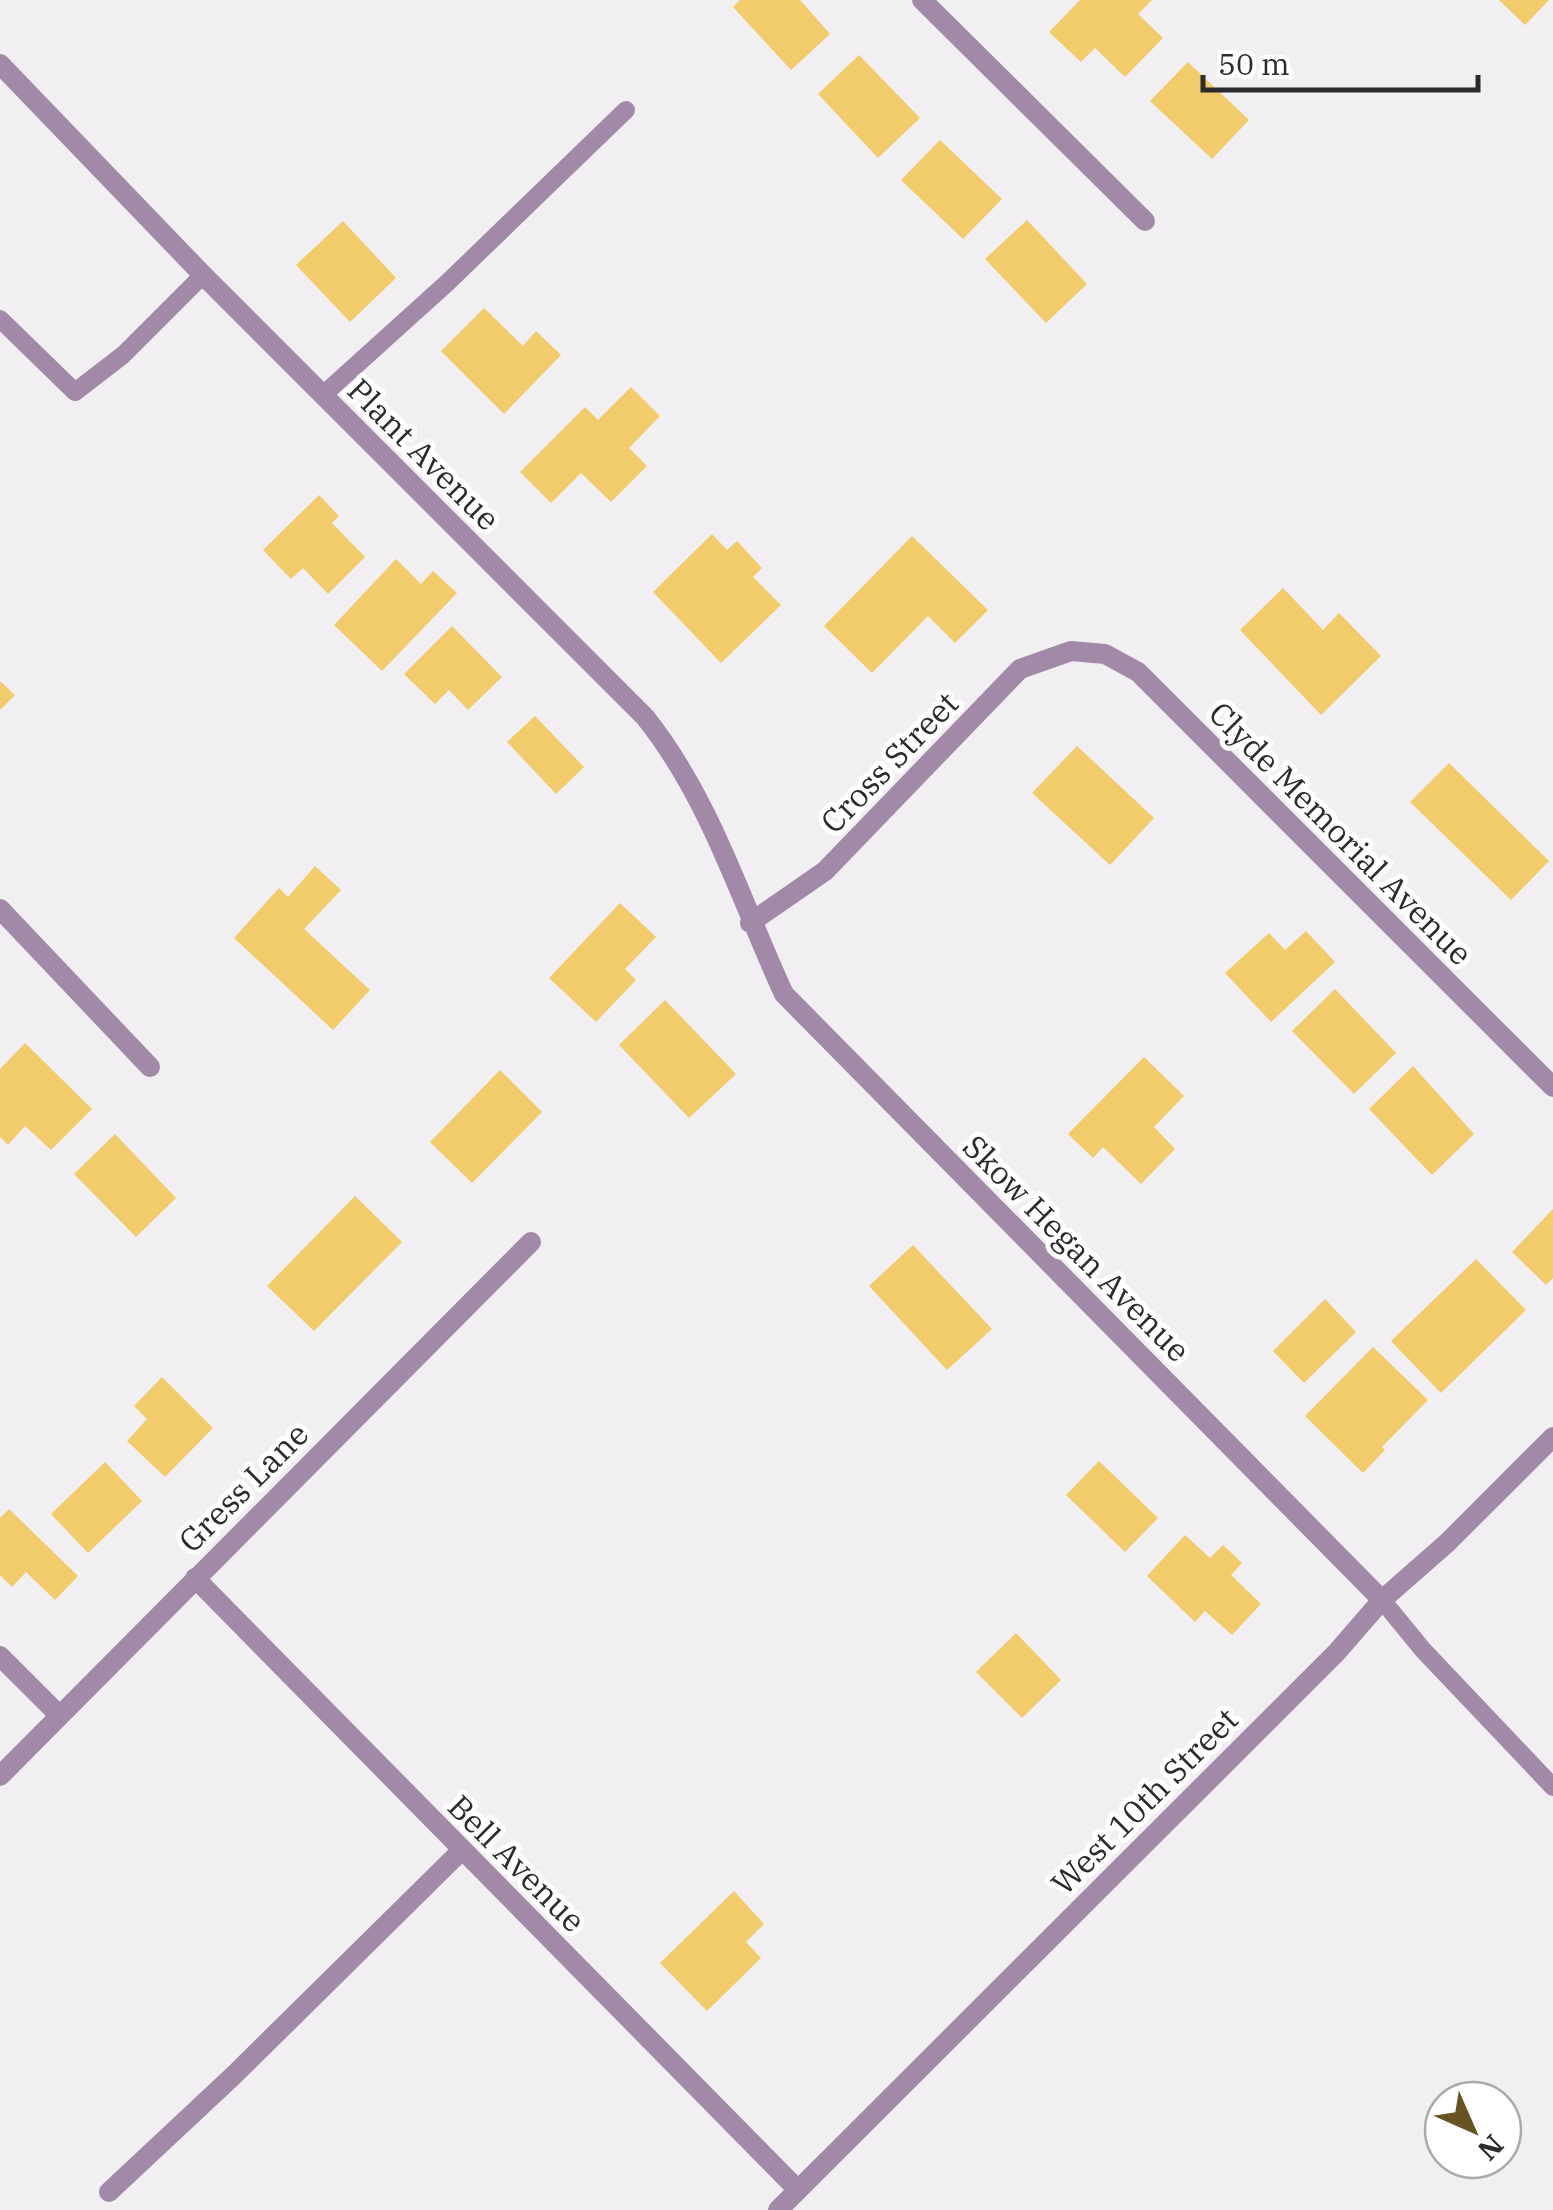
<svg xmlns="http://www.w3.org/2000/svg" width="1553" height="2210" font-family="'IBM Plex Serif',serif">
	<style>
		.building { fill: #f2cb6b }
		.lines { fill: none; stroke-linecap: round; stroke-linejoin: round }
		.service { stroke: #a389a8; stroke-width: 18 }
		.minor { stroke: #a389a8; stroke-width: 20 }
		.tertiary { stroke: #a389a8; stroke-width: 20 }
		.labels { text-anchor: middle; dominant-baseline: central; stroke-width: 10; stroke-linejoin: round; paint-order: stroke }
		.street-label { font-size: 32px; fill: #2b2a2c; stroke: #fff }
	</style>
	<rect width="100%" height="100%" fill="#f2eff3"/>
	<g class="building">
		<polygon points="740,0 800,0 830,34 791,70 733,7"/>
		<polygon points="1080,0 1152,0 1138,14 1163,38 1125,77 1095,48 1081,62 1049,32"/>
		<polygon points="1499,0 1549,0 1525,25"/>
		<polygon points="859,55 920,118 878,158 818,94"/>
		<polygon points="1188,62 1249,120 1212,159 1150,101"/>
		<polygon points="940,140 1002,199 963,239 901,180"/>
		<polygon points="1027,220 1087,284 1046,323 985,259"/>
		<polygon points="343,221 396,278 350,322 296,265"/>
		<polygon points="484,308 523,346 536,331 561,355 504,414 441,351"/>
		<polygon points="631,387 660,416 629,448 647,466 611,502 581,473 551,503 520,472 585,407 598,420"/>
		<polygon points="319,495 339,516 332,523 365,557 328,594 303,568 291,579 263,550"/>
		<polygon points="712,534 727,550 737,541 762,568 753,577 781,605 721,663 653,592"/>
		<polygon points="912,536 988,610 955,643 928,616 872,673 824,626"/>
		<polygon points="396,559 421,584 433,571 457,593 382,671 334,625"/>
		<polygon points="1283,588 1323,630 1339,613 1381,656 1321,715 1240,630"/>
		<polygon points="452,626 502,677 468,710 449,690 435,704 404,674"/>
		<polygon points="0,681 15,695 0,710"/>
		<polygon points="535,716 584,767 556,794 507,742"/>
		<polygon points="1077,746 1154,818 1110,865 1032,793"/>
		<polygon points="1449,763 1549,861 1511,900 1410,802"/>
		<polygon points="315,866 341,890 304,929 370,990 333,1030 234,938 279,888 288,897"/>
		<polygon points="620,903 656,937 625,969 636,980 596,1022 549,978"/>
		<polygon points="1306,931 1335,962 1271,1022 1225,973 1269,933 1285,950"/>
		<polygon points="1335,989 1396,1053 1354,1094 1292,1031"/>
		<polygon points="665,1000 736,1074 689,1118 619,1045"/>
		<polygon points="25,1043 92,1109 51,1150 25,1126 8,1145 0,1137 0,1069"/>
		<polygon points="1144,1057 1184,1096 1154,1127 1175,1149 1141,1184 1103,1147 1093,1158 1068,1134"/>
		<polygon points="1413,1066 1474,1134 1432,1175 1369,1109"/>
		<polygon points="500,1070 542,1112 472,1183 430,1142"/>
		<polygon points="115,1134 176,1198 136,1237 74,1174"/>
		<polygon points="355,1196 402,1242 314,1331 267,1286"/>
		<polygon points="1553,1209 1553,1278 1546,1285 1512,1252"/>
		<polygon points="913,1245 992,1329 947,1370 869,1286"/>
		<polygon points="1476,1259 1526,1310 1441,1393 1391,1341"/>
		<polygon points="1325,1299 1356,1332 1304,1383 1273,1351"/>
		<polygon points="1373,1347 1428,1400 1382,1447 1385,1450 1363,1473 1305,1416"/>
		<polygon points="162,1377 213,1428 165,1477 127,1441 147,1419 134,1406"/>
		<polygon points="1099,1461 1158,1518 1125,1552 1066,1495"/>
		<polygon points="105,1462 142,1501 88,1553 51,1514"/>
		<polygon points="9,1509 78,1576 55,1600 26,1572 12,1587 0,1575 0,1518"/>
		<polygon points="1185,1535 1210,1558 1223,1545 1242,1563 1231,1575 1261,1604 1232,1635 1205,1611 1195,1622 1147,1576"/>
		<polygon points="1016,1633 1061,1680 1022,1718 976,1672"/>
		<polygon points="734,1891 764,1924 746,1942 761,1958 707,2011 660,1963"/>
	</g>
	<g class="lines">
		<g class="service">
			<polyline points="0,319 75,392 123,355 203,275"/>
			<polyline points="323,395 447,283 626,110"/>
			<polyline points="1382,1600 1423,1650 1553,1787"/>
		</g>
		<g class="minor">
			<polyline points="922,0 1145,221"/>
			<path d="M0,64L203,275L645,717C711,800 740,899 784,994L1382,1600"/>
			<polyline points="0,909 150,1067"/>
			<polyline points="750,923 825,871 1020,669 1071,651 1105,654 1138,672 1553,1087"/>
			<polyline points="195,1578 798,2190"/>
			<polyline points="0,1656 59,1715"/>
			<polyline points="0,1776 531,1242"/>
			<polyline points="109,2192 233,2076 462,1850"/>
		</g>
		<polyline class="tertiary" points="778,2210 1336,1653 1382,1600 1447,1543 1553,1437"/>
	</g>
	<g class="labels">
		<g class="street-label">
			<text transform="translate(424 454) rotate(45)">Plant Avenue</text>
			<text transform="translate(889 762) rotate(-46)">Cross Street</text>
			<text transform="translate(1341 833) rotate(45)">Clyde Memorial Avenue</text>
			<text transform="translate(1077 1248) rotate(45)">Skow Hegan Avenue</text>
			<text transform="translate(243 1487) rotate(-45)">Gress Lane</text>
			<text transform="translate(1144 1801) rotate(-45)">West 10th Street</text>
			<text transform="translate(517 1863) rotate(45)">Bell Avenue</text>
		</g>
	</g>
	<g transform="translate(1473 2130) rotate(135)"><circle r="48" fill="#ffffff" stroke="#aaaaab" stroke-width="2.5"/>
	<path d="M0-8L18 38L0 25L-18 38Z" fill="#685422"/>
	<text y="-15" font-size="28" font-weight="bold" text-anchor="middle" fill="#2b2a2c">N</text>
	</g>
	<path d="M1203 75v15h275v-15" fill="none" stroke="#2b2a2c" stroke-width="5"/>
	<text x="1218" y="75" font-size="30" fill="#2b2a2c" stroke="#ffffff" stroke-width="8" paint-order="stroke">50 m</text>
</svg>
